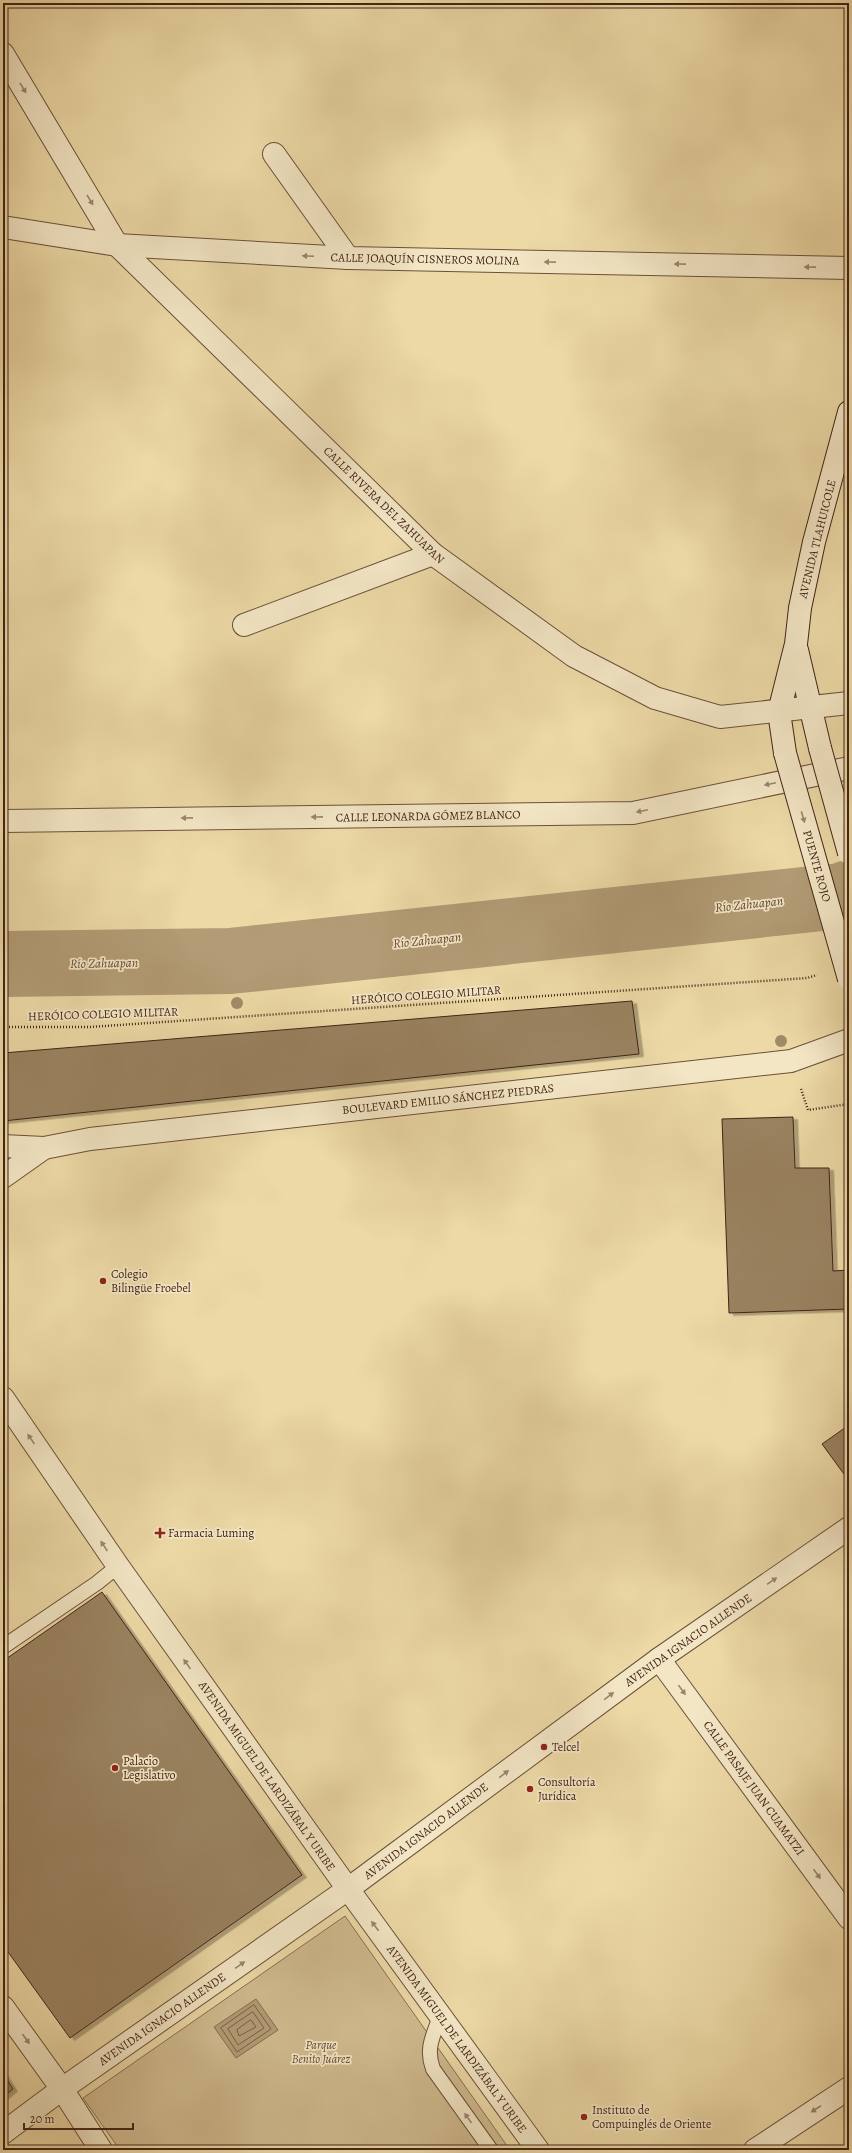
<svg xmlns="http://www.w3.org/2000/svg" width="852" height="2153" font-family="Alegreya,serif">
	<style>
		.green { fill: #cfba8e; stroke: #886e52 }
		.water { fill: #b29b75; stroke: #856b4f }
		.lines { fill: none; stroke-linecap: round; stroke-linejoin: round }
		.shore { stroke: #7a5f46; stroke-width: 1 }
		.river { stroke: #b29b75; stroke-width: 66 }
		.building { fill: #9a8261; stroke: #422317; filter: url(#shadow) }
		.service-casing { stroke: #6c503b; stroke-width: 16 }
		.minor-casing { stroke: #6c503b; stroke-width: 24 }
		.tertiary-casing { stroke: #6c503b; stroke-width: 24 }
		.secondary-casing { stroke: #422317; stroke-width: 24 }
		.path { stroke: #422317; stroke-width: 2.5; stroke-dasharray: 1 2; stroke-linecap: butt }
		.service { stroke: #f3e6c5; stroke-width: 14 }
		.minor { stroke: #f3e6c5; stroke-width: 22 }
		.tertiary { stroke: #f3e6c5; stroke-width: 22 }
		.secondary { stroke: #f3e6c5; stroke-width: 22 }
		.secondary-bridge-casing { stroke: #422317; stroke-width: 24; stroke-linecap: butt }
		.secondary-bridge { stroke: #f3e6c5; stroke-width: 22 }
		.tree { fill: #a28a68 }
		.oneway { fill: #9a846e }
		.poi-dot { fill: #8f2418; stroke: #f3e6c5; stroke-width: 1.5 }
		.labels { text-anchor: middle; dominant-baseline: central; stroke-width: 3.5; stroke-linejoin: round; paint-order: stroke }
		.street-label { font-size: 12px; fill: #422317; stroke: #f3e6c5 }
		.poi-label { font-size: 12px; fill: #422317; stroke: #f3e6c5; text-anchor: start }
		.park-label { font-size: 12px; font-style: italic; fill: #654935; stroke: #f3e6c5 }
		.water-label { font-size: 13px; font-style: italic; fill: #644733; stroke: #f3e6c5 }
	</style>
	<defs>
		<filter id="shadow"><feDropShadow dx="4.5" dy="2.5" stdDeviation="0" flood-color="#0004"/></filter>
	</defs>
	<rect width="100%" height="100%" fill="#ecd9a6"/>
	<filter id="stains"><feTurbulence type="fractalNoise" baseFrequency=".005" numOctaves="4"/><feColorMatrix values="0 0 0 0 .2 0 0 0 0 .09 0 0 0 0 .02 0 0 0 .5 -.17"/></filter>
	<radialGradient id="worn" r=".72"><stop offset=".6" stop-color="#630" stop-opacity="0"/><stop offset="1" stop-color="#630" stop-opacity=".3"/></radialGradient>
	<polygon class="green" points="345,1916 510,2150 120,2150 83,2098"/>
	<polygon class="water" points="256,1999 278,2030 236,2058 214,2027"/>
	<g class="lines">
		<g class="shore">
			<polygon points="254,2005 271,2029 237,2052 221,2028"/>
			<polygon points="253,2012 264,2028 238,2045 228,2029"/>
			<polygon points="251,2020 256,2027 239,2036 237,2030"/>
		</g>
		<polyline class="river" points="3,964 230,961 841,896 849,893"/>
	</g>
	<g class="building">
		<polygon points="632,1001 639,1054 3,1121 3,1053"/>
		<polygon points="793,1117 795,1168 829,1168 833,1271 849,1270 849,1309 729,1313 722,1119"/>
		<polygon points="849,1425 849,1481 822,1444"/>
		<polygon points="102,1592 302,1875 70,2038 3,1945 3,1661"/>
		<polygon points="3,2073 13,2089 3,2097"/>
	</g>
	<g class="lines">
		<defs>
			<g id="service">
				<polyline points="3,1647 97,1583 118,1566"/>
				<path d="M441,2014C434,2034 425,2048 433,2069L491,2150"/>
			</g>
			<g id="minor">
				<polyline points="3,54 117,245 433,554 574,656 655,698 720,717 849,703"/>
				<polyline points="274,154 348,258"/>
				<polyline points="3,227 117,245 348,258 849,268"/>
				<polyline points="244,625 433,554"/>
				<polyline points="3,821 633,813 849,768"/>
				<polyline points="3,1398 118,1566 348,1889"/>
				<polyline points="659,1659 849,1918"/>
				<polyline points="3,2007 62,2089 101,2150"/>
				<polyline points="3,2133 62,2089 348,1889 659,1659 849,1528"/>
				<polyline points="755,2150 849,2088"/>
			</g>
			<g id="tertiary">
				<polyline points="3,1146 44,1148 90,1139 791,1061 849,1040"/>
				<polyline points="3,1177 44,1148"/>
				<polyline points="348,1889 538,2150"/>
			</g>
			<g id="secondary">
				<polyline points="797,650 820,748"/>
				<polyline points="785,753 779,712 796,644 800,608 814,542 849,412"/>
			</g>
		</defs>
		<use href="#service" class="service-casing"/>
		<use href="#minor" class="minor-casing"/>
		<use href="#tertiary" class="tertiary-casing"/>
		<use href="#secondary" class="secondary-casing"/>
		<g class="path">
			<polyline points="3,1027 90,1027 807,978 817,975"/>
			<polyline points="801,1089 808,1110 849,1104"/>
		</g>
		<use href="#service" class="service"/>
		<use href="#minor" class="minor"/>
		<use href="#tertiary" class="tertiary"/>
		<use href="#secondary" class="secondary"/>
		<defs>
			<g id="secondary-bridge">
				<polyline points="820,748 849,853"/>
				<polyline points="785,753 849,979"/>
			</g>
		</defs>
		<use href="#secondary-bridge" class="secondary-bridge-casing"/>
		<use href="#secondary-bridge" class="secondary-bridge"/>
	</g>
	<g class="tree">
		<circle cx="237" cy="1003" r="6"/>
		<circle cx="781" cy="1041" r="6"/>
	</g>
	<defs><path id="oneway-solid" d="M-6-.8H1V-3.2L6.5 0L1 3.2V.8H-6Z"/></defs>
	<g class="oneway">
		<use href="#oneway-solid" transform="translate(23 88) rotate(59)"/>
		<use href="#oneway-solid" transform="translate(90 200) rotate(59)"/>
		<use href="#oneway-solid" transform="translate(308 256) rotate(-177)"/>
		<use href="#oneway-solid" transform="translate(550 262) rotate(-179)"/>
		<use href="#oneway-solid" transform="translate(680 264) rotate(-179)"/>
		<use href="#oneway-solid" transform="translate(810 267) rotate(-179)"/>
		<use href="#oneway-solid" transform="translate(770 784) rotate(168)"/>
		<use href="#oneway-solid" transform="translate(642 811) rotate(168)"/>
		<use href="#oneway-solid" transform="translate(317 817) rotate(179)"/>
		<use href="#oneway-solid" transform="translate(803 817) rotate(74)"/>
		<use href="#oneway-solid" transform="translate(187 818) rotate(179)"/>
		<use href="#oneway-solid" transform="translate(31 1439) rotate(-124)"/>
		<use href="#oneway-solid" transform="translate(104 1546) rotate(-124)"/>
		<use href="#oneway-solid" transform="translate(772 1581) rotate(-35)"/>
		<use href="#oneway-solid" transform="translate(187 1664) rotate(-125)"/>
		<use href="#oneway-solid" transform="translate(682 1690) rotate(54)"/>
		<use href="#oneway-solid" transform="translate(609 1696) rotate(-37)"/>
		<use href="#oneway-solid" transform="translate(504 1774) rotate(-37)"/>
		<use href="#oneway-solid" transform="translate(817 1874) rotate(54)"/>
		<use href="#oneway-solid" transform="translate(375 1926) rotate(-127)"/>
		<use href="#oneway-solid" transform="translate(240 1965) rotate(-35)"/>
		<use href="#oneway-solid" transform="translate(26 2039) rotate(54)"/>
		<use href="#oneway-solid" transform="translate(816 2109) rotate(147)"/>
		<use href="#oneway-solid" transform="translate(468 2118) rotate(-126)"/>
	</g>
	<g class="poi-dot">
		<circle cx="103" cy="1281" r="4"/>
		<path d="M158 1527h4v4h4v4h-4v4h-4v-4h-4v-4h4z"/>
		<circle cx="544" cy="1747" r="4"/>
		<circle cx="115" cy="1768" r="4"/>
		<circle cx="530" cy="1789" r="4"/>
		<circle cx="584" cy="2117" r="4"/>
	</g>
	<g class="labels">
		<g class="street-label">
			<text transform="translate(425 259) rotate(1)">CALLE JOAQUÍN CISNEROS MOLINA</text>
			<text transform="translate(384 505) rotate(44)">CALLE RIVERA DEL ZAHUAPAN</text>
			<text transform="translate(817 539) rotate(-76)">AVENIDA TLAHUICOLE</text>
			<text transform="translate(428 816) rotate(-1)">CALLE LEONARDA GÓMEZ BLANCO</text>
			<text transform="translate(817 866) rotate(74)">PUENTE ROJO</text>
			<text transform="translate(426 995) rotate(-4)">HERÓICO COLEGIO MILITAR</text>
			<text transform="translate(103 1014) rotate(-2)">HERÓICO COLEGIO MILITAR</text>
			<text transform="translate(448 1099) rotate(-6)">BOULEVARD EMILIO SÁNCHEZ PIEDRAS</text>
			<text transform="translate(688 1640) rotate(-35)">AVENIDA IGNACIO ALLENDE</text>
			<text transform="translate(267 1776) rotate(55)">AVENIDA MIGUEL DE LARDIZÁBAL Y URIBE</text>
			<text transform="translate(754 1788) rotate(54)">CALLE PASAJE JUAN CUAMATZI</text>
			<text transform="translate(426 1831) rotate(-37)">AVENIDA IGNACIO ALLENDE</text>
			<text transform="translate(162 2019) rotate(-35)">AVENIDA IGNACIO ALLENDE</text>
			<text transform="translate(457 2039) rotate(54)">AVENIDA MIGUEL DE LARDIZÁBAL Y URIBE</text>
		</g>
		<g class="poi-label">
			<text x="111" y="1274">Colegio<tspan x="111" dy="14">Bilingüe Froebel</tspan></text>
			<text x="168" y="1533">Farmacia Luming</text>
			<text x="552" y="1747">Telcel</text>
			<text x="123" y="1761">Palacio<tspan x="123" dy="14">Legislativo</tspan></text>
			<text x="538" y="1782">Consultoría<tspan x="538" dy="14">Jurídica</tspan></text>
			<text x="592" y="2110">Instituto de<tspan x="592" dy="14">Compuinglés de Oriente</tspan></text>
		</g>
		<g class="park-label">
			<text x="321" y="2045">Parque<tspan x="321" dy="14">Benito Juárez</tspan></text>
		</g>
		<g class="water-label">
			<text transform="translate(749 904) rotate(-6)">Río Zahuapan</text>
			<text transform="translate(427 940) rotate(-6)">Río Zahuapan</text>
			<text transform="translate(104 963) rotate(-1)">Río Zahuapan</text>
		</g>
	</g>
	<rect width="852" height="2153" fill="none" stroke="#ecd9a6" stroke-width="16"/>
	<rect x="4" y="4" width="844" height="2145" fill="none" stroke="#422317" stroke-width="2"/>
	<rect x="8" y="8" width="836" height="2137" fill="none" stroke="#422317"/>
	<path d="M24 2123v6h109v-6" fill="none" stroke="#422317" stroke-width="2"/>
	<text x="30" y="2123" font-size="12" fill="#422317" stroke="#f3e6c5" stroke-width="3" paint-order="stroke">20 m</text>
	<rect width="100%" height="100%" filter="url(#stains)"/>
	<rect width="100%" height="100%" fill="url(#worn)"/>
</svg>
